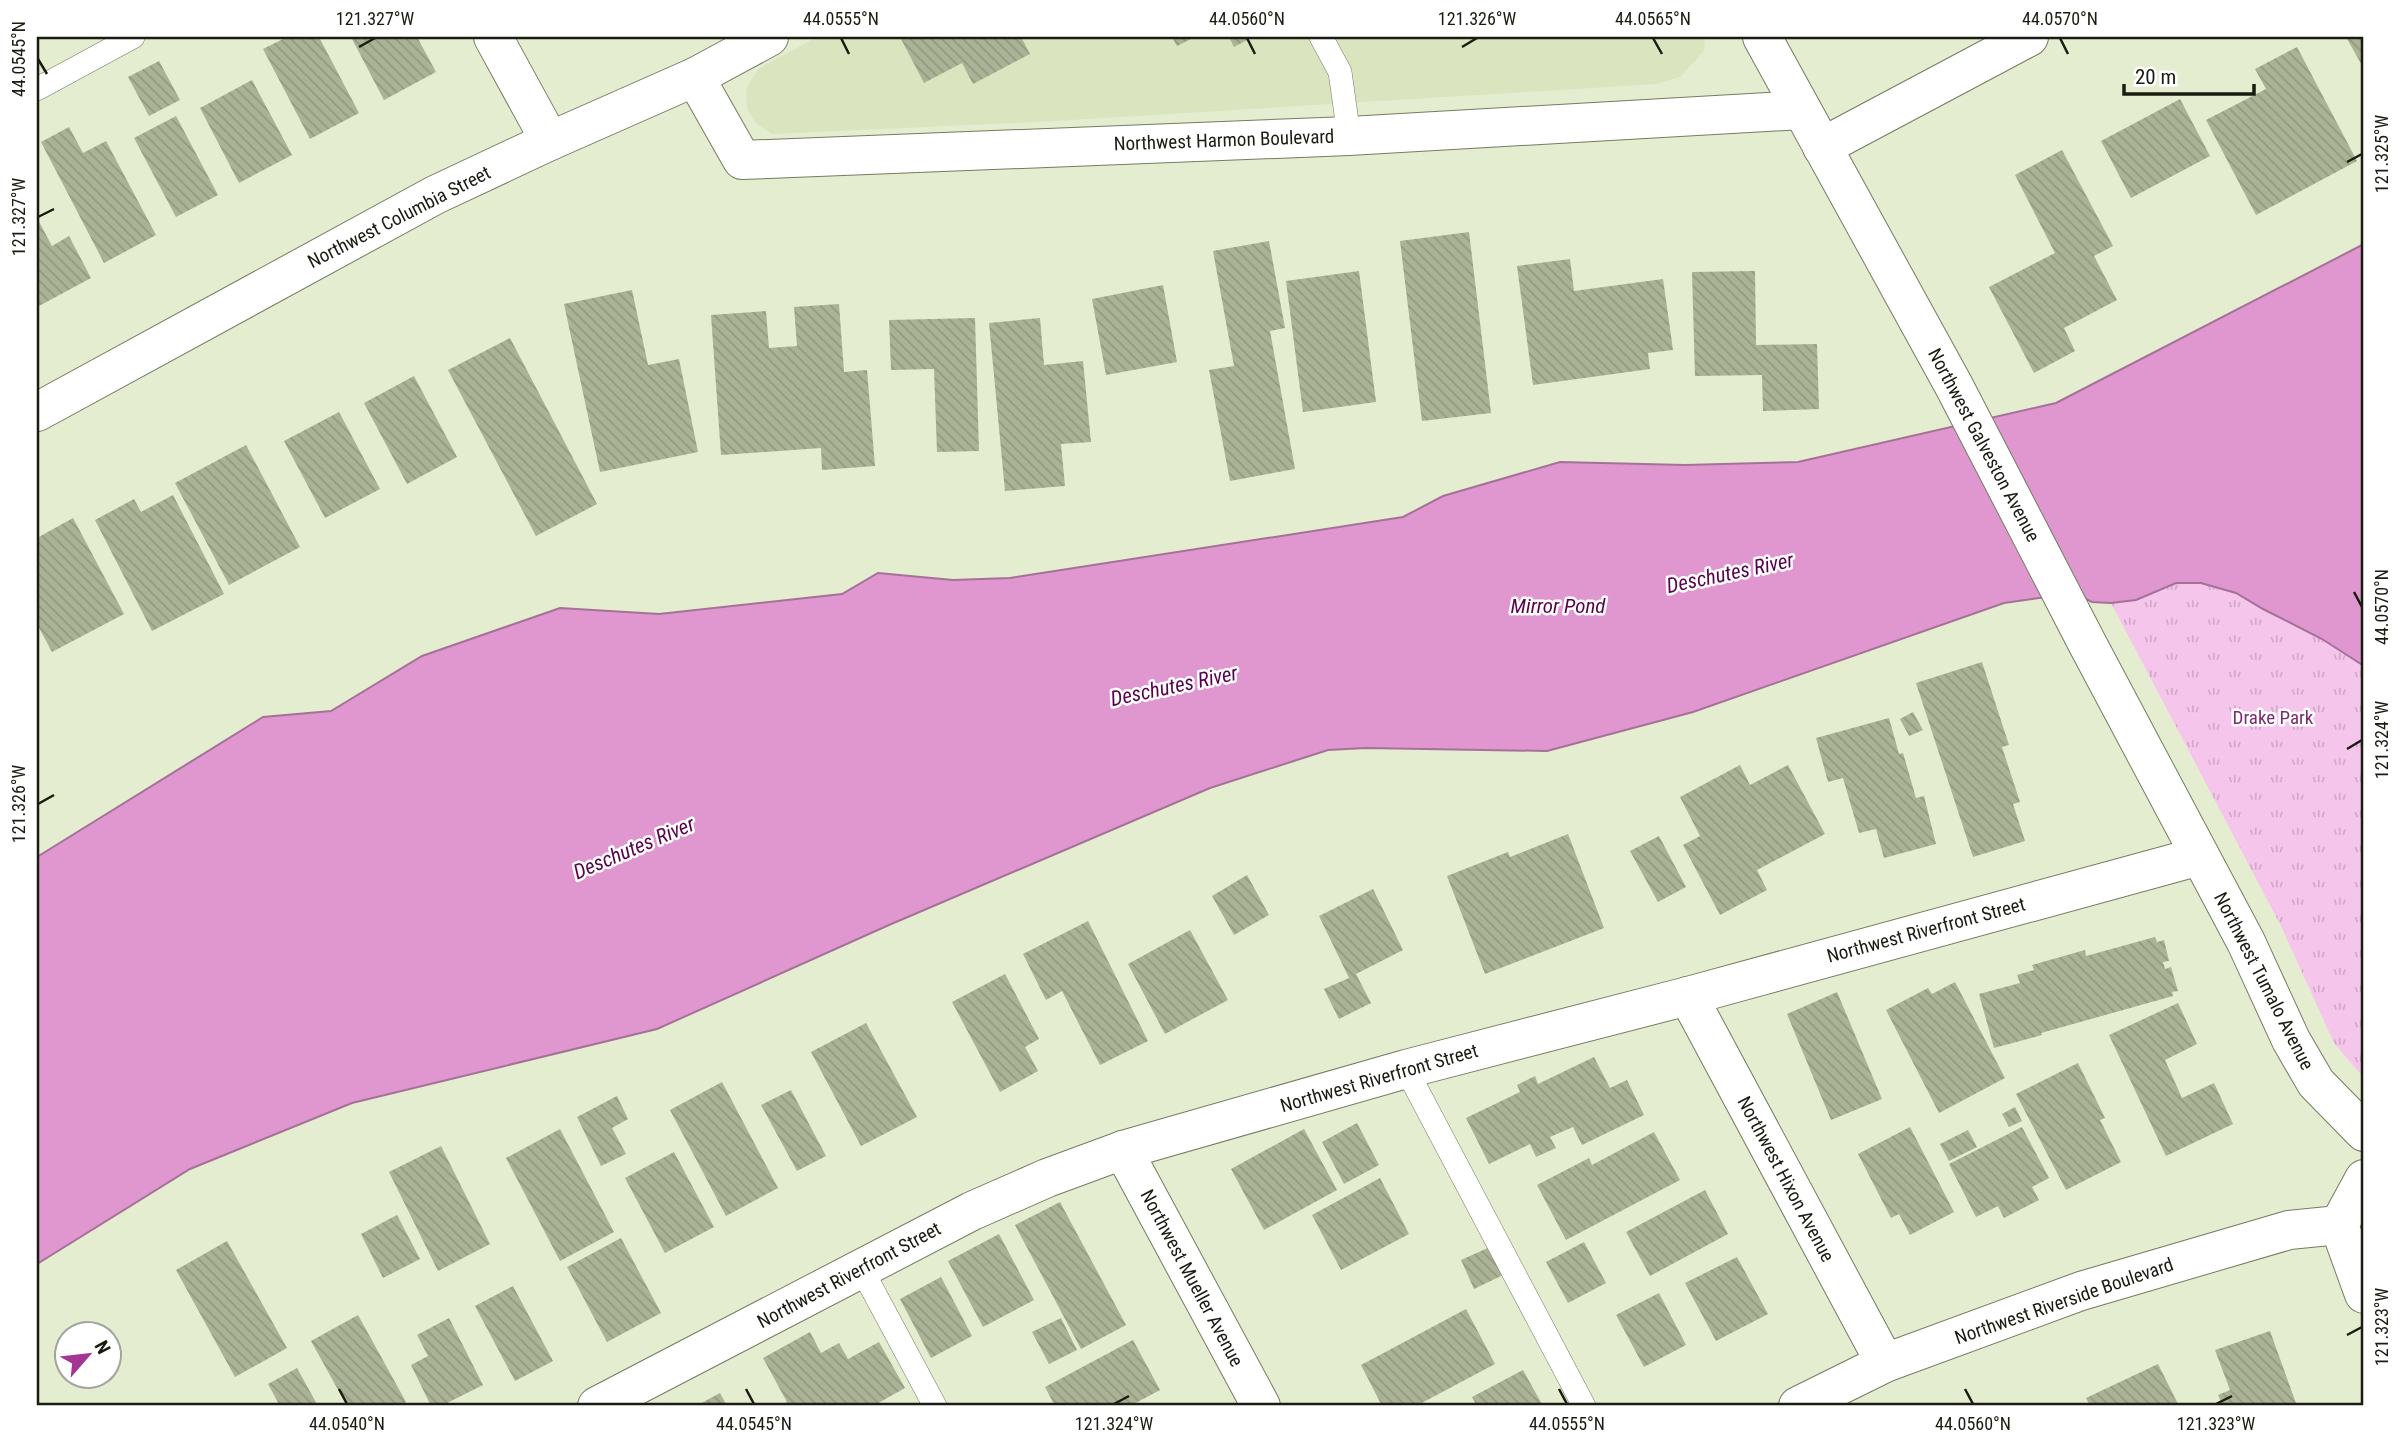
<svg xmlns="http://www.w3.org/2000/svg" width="2401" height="1443" font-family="'Roboto Condensed',sans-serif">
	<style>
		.built { fill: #dae5bf }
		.park { fill: url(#park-tufts) }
		.water { fill: #e097d0; stroke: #a47297; stroke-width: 2 }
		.building { fill: url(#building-back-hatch) }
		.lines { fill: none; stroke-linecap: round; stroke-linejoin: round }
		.lane-casing { stroke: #747c61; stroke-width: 24 }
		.street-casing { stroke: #747c61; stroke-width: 40 }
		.secondary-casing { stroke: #747c61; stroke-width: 40 }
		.lane { stroke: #fff; stroke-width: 23 }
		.street { stroke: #fff; stroke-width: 38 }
		.secondary { stroke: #fff; stroke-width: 38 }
		.ticks { fill: none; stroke: #191c11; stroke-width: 2.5 }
		.labels { text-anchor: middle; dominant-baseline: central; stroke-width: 5; stroke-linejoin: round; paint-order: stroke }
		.street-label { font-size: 19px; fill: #191c11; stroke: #fff }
		.park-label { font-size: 19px; fill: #7d2a70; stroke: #fff }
		.water-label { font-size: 21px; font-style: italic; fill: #58004e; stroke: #fff }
		.neatline { fill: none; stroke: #191c11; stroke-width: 2.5 }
		.ticks-label { font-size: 18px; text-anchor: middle; fill: #191c11 }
	</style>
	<defs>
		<pattern id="park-tufts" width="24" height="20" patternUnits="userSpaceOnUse" patternTransform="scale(1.75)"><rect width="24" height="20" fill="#f6c5eb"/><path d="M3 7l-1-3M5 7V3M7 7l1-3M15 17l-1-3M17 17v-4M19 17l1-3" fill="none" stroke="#d2a9c8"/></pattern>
		<pattern id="building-back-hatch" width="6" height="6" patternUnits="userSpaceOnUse" patternTransform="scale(1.75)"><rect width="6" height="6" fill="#abb396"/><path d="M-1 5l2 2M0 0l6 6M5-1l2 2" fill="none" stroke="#939980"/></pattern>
	</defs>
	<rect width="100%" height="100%" fill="#e4edcf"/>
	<polygon class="built" points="817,37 1705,37 1704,51 1680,77 1656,84 1055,121 772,134 756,123 747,109 746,89 758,69"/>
	<polygon class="park" points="2176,583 2201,583 2236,593 2263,609 2322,639 2364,666 2364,1078 2334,1043 2281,926 2111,603 2136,600"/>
	<polygon class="water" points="2364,244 2364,666 2322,639 2263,609 2236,593 2201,583 2176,583 2136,600 2111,603 2092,602 2074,593 2004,603 1693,712 1547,751 1366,748 1328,750 1210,788 889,925 657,1029 352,1103 190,1169 37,1264 37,857 263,717 331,711 422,656 560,608 659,614 842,594 878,573 953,580 1010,578 1403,517 1443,496 1560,462 1685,465 1798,462 2056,403"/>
	<g class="building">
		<polygon points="287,37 319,37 359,113 310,139 263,49"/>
		<polygon points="351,37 417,37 436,72 384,100"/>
		<polygon points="900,37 1021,37 1030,54 973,84 962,63 924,83"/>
		<polygon points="1172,37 1195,37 1177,46"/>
		<polygon points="1229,37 1253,37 1234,47"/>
		<polygon points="2346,37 2364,37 2364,69"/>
		<polygon points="2297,47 2357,161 2256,215 2206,120 2266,89 2255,69"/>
		<polygon points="159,61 180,100 149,116 128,77"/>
		<polygon points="252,80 292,155 239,183 200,108"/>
		<polygon points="2180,99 2210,156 2131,198 2101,141"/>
		<polygon points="176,116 218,195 176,217 134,138"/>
		<polygon points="69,127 83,153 106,141 156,235 104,263 41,142"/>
		<polygon points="2062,150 2113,246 2094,256 2117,300 2064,328 2075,351 2034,373 1989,287 2055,253 2015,175"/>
		<polygon points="37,218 52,246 69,236 91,278 39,306 37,302"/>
		<polygon points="1469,232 1491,413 1422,421 1400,241"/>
		<polygon points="1269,241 1285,328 1270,331 1295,469 1230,481 1209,370 1234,366 1213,251"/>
		<polygon points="1570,259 1574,291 1663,279 1673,350 1648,353 1650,369 1533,385 1517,266"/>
		<polygon points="1359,271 1376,402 1303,412 1286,281"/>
		<polygon points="1755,271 1756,345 1817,344 1819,409 1763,411 1762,375 1695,376 1692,272"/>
		<polygon points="1163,285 1177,362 1106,375 1092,299"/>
		<polygon points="632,290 648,365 679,359 698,452 600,472 564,304"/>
		<polygon points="839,304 844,372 867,370 875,466 822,470 821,448 721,455 711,315 766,311 769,348 797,346 794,307"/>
		<polygon points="975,318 979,451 937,452 934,369 891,370 889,320"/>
		<polygon points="1040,318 1044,365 1083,361 1091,442 1061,444 1065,486 1005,491 989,323"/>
		<polygon points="510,338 597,504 536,536 448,370"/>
		<polygon points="414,376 457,457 407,484 364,403"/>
		<polygon points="339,412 380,489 325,518 284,441"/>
		<polygon points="246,445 300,547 229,585 175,483"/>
		<polygon points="173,495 224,594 152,631 95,520 134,499 141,512"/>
		<polygon points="73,518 124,614 52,652 37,624 37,538"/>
		<polygon points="1982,662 2009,745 2002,747 2020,802 2013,804 2025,841 1973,857 1916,683"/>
		<polygon points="1913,712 1923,730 1909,736 1900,719"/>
		<polygon points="1889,718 1899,754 1903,753 1916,798 1924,796 1936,844 1884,858 1876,829 1859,833 1843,778 1828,782 1816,738"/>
		<polygon points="1740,765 1750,785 1788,765 1825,834 1757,870 1767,890 1720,915 1683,845 1700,836 1680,797"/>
		<polygon points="1568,834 1604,928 1485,974 1447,876 1508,852 1510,857"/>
		<polygon points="1659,836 1686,887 1658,902 1630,851"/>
		<polygon points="1247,875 1269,915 1234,935 1212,896"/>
		<polygon points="1373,889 1403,950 1356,974 1371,1003 1339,1019 1324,989 1349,978 1319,916"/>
		<polygon points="1088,921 1148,1041 1100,1065 1062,991 1046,1000 1023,954"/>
		<polygon points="1190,930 1228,1000 1165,1034 1128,964"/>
		<polygon points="2155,937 2157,942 2164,940 2169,961 2163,962 2165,969 2171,967 2178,991 2172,992 2173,996 2041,1033 2042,1035 1994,1048 1979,994 2020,983 2017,975 2034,970 2032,965 2085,950 2086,956"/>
		<polygon points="1005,974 1039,1039 1025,1047 1038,1071 1000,1092 952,1002"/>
		<polygon points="1955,982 2005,1078 1939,1113 1886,1010 1928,988 1932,994"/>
		<polygon points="1837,992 1882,1099 1831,1120 1787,1014"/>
		<polygon points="2178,1003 2197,1044 2165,1060 2182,1098 2214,1083 2233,1124 2166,1156 2109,1035"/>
		<polygon points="866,1023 917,1117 861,1146 811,1052"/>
		<polygon points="1594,1057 1610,1088 1627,1080 1644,1115 1582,1145 1573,1127 1550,1137 1556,1148 1536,1157 1530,1144 1489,1164 1466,1118 1520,1092 1517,1085 1535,1076 1538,1084"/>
		<polygon points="2078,1063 2105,1118 2100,1120 2121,1162 2066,1190 2016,1094"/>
		<polygon points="722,1082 778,1188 726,1216 670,1110"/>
		<polygon points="791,1090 826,1156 797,1171 761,1105"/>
		<polygon points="617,1096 628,1119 612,1128 626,1154 601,1166 577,1117"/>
		<polygon points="2015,1107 2022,1121 2009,1127 2002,1114"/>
		<polygon points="1357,1123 1379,1165 1344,1184 1322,1142"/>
		<polygon points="1910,1127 1954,1212 1910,1235 1899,1214 1891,1218 1858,1154"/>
		<polygon points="2022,1127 2049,1178 2032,1187 2039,1200 2004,1218 1998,1206 1976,1217 1949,1164"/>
		<polygon points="560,1129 614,1232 560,1261 506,1158"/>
		<polygon points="1304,1129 1337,1190 1264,1230 1231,1169"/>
		<polygon points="1968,1130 1977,1147 1949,1161 1940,1144"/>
		<polygon points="1654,1132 1680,1180 1566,1240 1537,1185 1589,1158 1592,1165"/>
		<polygon points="441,1146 490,1244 438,1271 389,1172"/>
		<polygon points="674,1152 714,1227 665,1253 625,1178"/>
		<polygon points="1380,1178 1409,1234 1341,1270 1312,1215"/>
		<polygon points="1705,1190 1728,1234 1650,1276 1626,1232"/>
		<polygon points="1060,1202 1126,1325 1081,1349 1015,1225"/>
		<polygon points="397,1215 420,1259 383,1278 361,1234"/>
		<polygon points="999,1234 1034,1300 983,1327 948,1261"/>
		<polygon points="621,1238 661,1313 607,1342 567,1267"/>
		<polygon points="227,1241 287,1348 235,1377 176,1270"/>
		<polygon points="1584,1242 1606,1283 1568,1303 1546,1262"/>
		<polygon points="1490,1247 1503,1275 1474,1289 1461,1260"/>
		<polygon points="1737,1257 1768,1314 1716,1341 1685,1283"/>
		<polygon points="941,1277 972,1336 931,1358 900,1299"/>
		<polygon points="513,1286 553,1361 515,1381 475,1306"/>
		<polygon points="1659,1293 1686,1345 1644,1367 1616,1315"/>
		<polygon points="1466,1309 1495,1364 1416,1406 1382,1406 1361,1365"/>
		<polygon points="358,1315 406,1402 398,1406 347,1406 311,1341"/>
		<polygon points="449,1318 483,1385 441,1406 431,1406 411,1365 428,1356 417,1335"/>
		<polygon points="1061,1318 1077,1350 1049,1364 1032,1332"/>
		<polygon points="2270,1331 2297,1406 2223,1406 2218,1395 2230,1390 2215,1350"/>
		<polygon points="810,1332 821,1353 839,1343 848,1359 879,1342 905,1388 873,1406 780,1406 787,1402 763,1358"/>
		<polygon points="1133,1340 1160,1390 1130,1406 1055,1406 1045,1387"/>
		<polygon points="2158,1364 2179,1406 2090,1406 2086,1398"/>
		<polygon points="297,1368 318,1406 280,1406 268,1384"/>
		<polygon points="1523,1370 1543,1406 1477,1406 1472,1397"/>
		<polygon points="720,1393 727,1406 696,1406"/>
	</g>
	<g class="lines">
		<defs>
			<g id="lane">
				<polyline points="1321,37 1340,72 1349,136"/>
				<polyline points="37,89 133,37"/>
				<polyline points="1406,1069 1584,1406"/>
				<polyline points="861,1268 935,1406"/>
			</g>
			<g id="street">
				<polyline points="493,37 550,141"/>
				<polyline points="695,77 742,160 1349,136 1802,110"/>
				<polyline points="1822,147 2029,37"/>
				<polyline points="37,412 435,195 550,141 695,77 769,37"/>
				<polyline points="1688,996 1885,1363"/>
				<polyline points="1123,1150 1261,1406"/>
				<polyline points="2364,1179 2339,1225 2364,1294"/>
				<polyline points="597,1406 972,1211 1047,1178 1123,1150 1406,1069 1688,996 2200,856"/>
				<polyline points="1798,1406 1885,1363 2081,1291 2289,1230 2339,1225"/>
			</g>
			<polyline id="secondary" points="1762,37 1954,386 2087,643 2246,942 2291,1040 2316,1083 2364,1132"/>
		</defs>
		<use href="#lane" class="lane-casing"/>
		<use href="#street" class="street-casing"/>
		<use href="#secondary" class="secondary-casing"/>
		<use href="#lane" class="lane"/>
		<use href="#street" class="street"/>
		<use href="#secondary" class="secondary"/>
	</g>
	<path class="ticks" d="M841,38L849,54M1247,38L1255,54M1653,38L1662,54M2060,38L2068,54M359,47L375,38M1462,47L1477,38M38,59L47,74M2347,162L2362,154M38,217L54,209M2354,592L2362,607M2347,749L2362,740M38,804L54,795M2347,1335L2362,1327M339,1389L347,1404M746,1389L754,1404M1559,1389L1567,1404M1965,1389L1973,1404M1114,1404L1129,1396M2216,1404L2232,1396"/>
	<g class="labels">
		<g class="street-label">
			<text transform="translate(1224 140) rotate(-2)">Northwest Harmon Boulevard</text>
			<text transform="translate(399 217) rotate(-27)">Northwest Columbia Street</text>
			<text transform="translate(1984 445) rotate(62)">Northwest Galveston Avenue</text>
			<text transform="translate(1926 930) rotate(-15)">Northwest Riverfront Street</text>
			<text transform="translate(2264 981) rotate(63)">Northwest Tumalo Avenue</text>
			<text transform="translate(1379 1078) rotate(-16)">Northwest Riverfront Street</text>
			<text transform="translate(1786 1179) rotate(62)">Northwest Hixon Avenue</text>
			<text transform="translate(849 1275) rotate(-28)">Northwest Riverfront Street</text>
			<text transform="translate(1192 1278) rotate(62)">Northwest Mueller Avenue</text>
			<text transform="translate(2064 1301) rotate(-19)">Northwest Riverside Boulevard</text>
		</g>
		<g class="park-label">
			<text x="2273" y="717">Drake Park</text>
		</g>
		<g class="water-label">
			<text transform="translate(1730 573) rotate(-12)">Deschutes River</text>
			<text x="1558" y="606">Mirror Pond</text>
			<text transform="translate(1174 686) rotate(-12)">Deschutes River</text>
			<text transform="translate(634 848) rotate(-23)">Deschutes River</text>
		</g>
	</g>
	<rect width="2401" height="1443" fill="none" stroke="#ffffff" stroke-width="77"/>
	<g transform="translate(88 1355) rotate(62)"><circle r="33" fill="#ffffff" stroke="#a3a4a0" stroke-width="2"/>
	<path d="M0-5L12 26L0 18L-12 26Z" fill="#a43593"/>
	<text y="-10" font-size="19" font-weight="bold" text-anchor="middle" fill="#191c11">N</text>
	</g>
	<path d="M2124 84v10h130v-10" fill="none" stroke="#191c11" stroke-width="3.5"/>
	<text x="2135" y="84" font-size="21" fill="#191c11" stroke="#ffffff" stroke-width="5" paint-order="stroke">20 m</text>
	<rect x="38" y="38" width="2324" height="1366" class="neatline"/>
	<g class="ticks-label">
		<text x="375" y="25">121.327°W</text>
		<text x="841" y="25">44.0555°N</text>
		<text x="1247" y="25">44.0560°N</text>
		<text x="1477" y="25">121.326°W</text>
		<text x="1653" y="25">44.0565°N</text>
		<text x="2060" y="25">44.0570°N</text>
		<text transform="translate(19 59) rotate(-90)" y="6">44.0545°N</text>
		<text transform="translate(2382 154) rotate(-90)" y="6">121.325°W</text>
		<text transform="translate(19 217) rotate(-90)" y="6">121.327°W</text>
		<text transform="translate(2382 607) rotate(-90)" y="6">44.0570°N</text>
		<text transform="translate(2382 740) rotate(-90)" y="6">121.324°W</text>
		<text transform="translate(19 804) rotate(-90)" y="6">121.326°W</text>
		<text transform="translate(2382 1327) rotate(-90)" y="6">121.323°W</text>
		<text x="347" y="1430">44.0540°N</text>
		<text x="754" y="1430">44.0545°N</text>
		<text x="1114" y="1430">121.324°W</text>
		<text x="1567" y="1430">44.0555°N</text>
		<text x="1973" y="1430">44.0560°N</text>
		<text x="2216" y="1430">121.323°W</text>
	</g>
</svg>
